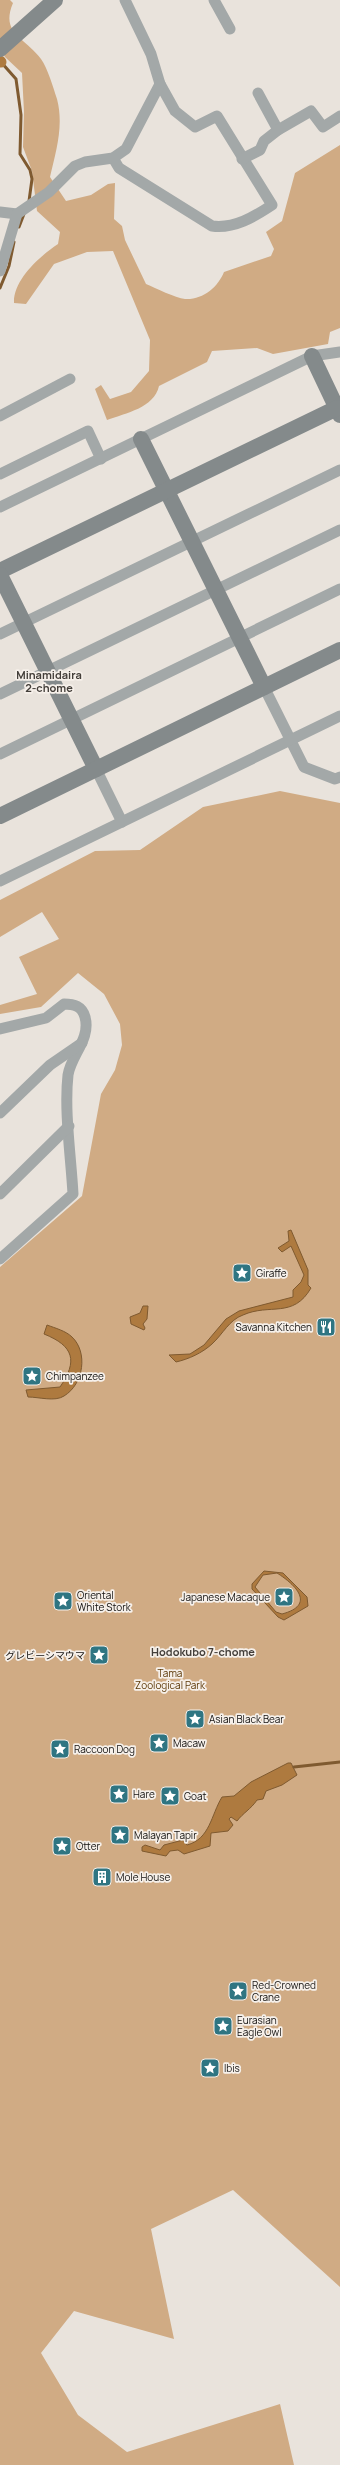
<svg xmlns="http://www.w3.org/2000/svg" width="340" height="2465" font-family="Manrope,'Noto Sans JP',sans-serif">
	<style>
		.green { fill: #d0ab84 }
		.water { fill: #ae7a3f; stroke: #7f5a30; fill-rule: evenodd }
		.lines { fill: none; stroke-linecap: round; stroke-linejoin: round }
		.stream { stroke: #7f5a30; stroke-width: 3 }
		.canal { stroke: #ae7a3f; stroke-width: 11 }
		.street { stroke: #a3a8a8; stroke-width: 11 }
		.secondary { stroke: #848a8b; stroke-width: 16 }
		.labels { text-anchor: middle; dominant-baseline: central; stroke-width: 3.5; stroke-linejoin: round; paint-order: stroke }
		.poi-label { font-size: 10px; fill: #12100e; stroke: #f6f0ea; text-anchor: start }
		.park-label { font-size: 10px; fill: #5c3807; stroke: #f6f0ea }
		.neighbourhood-label { font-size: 11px; font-weight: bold; fill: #433e39; stroke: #f6f0ea }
	</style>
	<rect width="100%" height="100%" fill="#e9e3dc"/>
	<g class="green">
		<path d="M0,0H10L13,3C0,34 25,37 41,59C48,69 53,87 57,99C64,126 56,151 50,177L66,201L91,195L108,184L115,183L114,219L122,226L125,240L146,284C156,288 175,298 185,299C203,300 218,287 224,272L271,256L274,249L266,232L282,221L295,173L340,145V328L330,332L328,344L273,354L257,348L212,351L207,362L159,386C154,408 126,413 107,420L95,389L101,385L110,399L131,392L149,371L150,340L113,251L87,252L54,264L26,304L14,303C13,280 40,256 58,244L60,232L37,211L32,171L23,147L24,112L22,73L5,57L0,49Z"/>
		<polygon points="280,791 340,803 340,2287 233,2190 151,2229 174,2339 74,2311 41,2353 78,2415 127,2452 280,2404 294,2465 0,2465 0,1267 82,1196 101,1094 115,1070 122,1045 120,1024 104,994 78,973 41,1007 0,1014 0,1005 37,994 19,957 59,939 42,912 0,937 0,900 95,851 140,850 203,807"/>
	</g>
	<g class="water">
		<path d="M291,1230L308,1270V1285L311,1288C293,1319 270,1303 243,1315C229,1320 223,1334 212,1344C202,1353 189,1359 176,1362L169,1355L190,1354L204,1345L226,1319L239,1311L293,1297V1290L301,1282L304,1275L291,1246L282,1252L278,1248L289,1241L288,1231Z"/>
		<polygon points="143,1306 148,1306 147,1319 143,1324 145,1328 144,1330 131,1324 130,1317 140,1313"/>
		<path d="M47,1325C55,1328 66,1331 72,1337C88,1352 84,1384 64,1396C55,1402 39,1397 28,1397L26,1390L60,1387C78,1361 74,1346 44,1334Z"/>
		<path d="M264,1571L283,1573L307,1597L308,1606L284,1620L278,1617L252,1589V1584ZM277,1573C296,1585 316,1605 282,1614L276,1612L255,1587L263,1575Z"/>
		<path d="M288,1763H291L297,1775L282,1785L266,1791L263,1799L257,1800C251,1809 243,1813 237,1821L231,1817L229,1819L233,1825L228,1831L211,1833L210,1846L184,1854L178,1850L170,1851L166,1856L142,1851V1847L145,1845L160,1850L164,1845L183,1840L187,1845C210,1839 211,1815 222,1797L234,1796L251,1782Z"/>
	</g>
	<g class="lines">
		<g class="stream">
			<polyline points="1,62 16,79 21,115 20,154 30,170 32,179 29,201"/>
			<polyline points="19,227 24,214"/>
			<polyline points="0,288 9,266 14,242"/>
			<polyline points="294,1767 340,1762"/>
		</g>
		<polyline class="canal" points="0,61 1,62"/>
		<g class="street">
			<polyline points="214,0 230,29"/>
			<polyline points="258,93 278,130"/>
			<path d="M113,158L119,168L212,226C234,229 254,217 272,205L217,116L195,127L175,111L160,84L151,54L125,0"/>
			<polyline points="242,159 260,150 264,141 278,130 311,111 323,127 340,116"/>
			<polyline points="0,212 17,214"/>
			<polyline points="0,271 17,214 49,192 75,166 85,162 113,158 126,149 160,84"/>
			<polyline points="0,416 70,379"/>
			<polyline points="0,474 88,431 101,459"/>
			<polyline points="0,507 312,356 340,352"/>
			<polyline points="0,634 340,470"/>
			<polyline points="264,687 304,767 335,779 340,777"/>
			<polyline points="0,694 340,530"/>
			<polyline points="0,754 340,589"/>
			<polyline points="96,769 122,822"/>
			<polyline points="0,881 340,716"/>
			<path d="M0,1029L46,1018L64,1004C74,1004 82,1006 85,1017C91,1039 71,1055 68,1075C64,1111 71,1157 73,1194L0,1259"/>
			<polyline points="0,1113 50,1065 82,1043"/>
			<polyline points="0,1194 69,1126"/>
		</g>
		<g class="secondary">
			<polyline points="0,49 55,0"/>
			<polyline points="312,356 340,415"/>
			<polyline points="141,439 264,687"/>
			<polyline points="0,571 337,408"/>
			<polyline points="0,575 96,769"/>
			<polyline points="0,816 340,650"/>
		</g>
	</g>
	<defs>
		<symbol id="sight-square" viewBox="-11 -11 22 22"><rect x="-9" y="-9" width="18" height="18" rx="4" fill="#2f7582" stroke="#f6f0ea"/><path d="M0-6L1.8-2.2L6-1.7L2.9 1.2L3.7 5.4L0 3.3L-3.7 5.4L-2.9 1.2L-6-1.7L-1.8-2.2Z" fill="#fff"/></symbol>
		<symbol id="restaurant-square" viewBox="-11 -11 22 22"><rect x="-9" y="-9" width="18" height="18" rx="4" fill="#2f7582" stroke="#f6f0ea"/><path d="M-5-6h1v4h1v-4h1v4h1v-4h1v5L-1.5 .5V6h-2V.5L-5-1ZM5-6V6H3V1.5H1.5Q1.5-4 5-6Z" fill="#fff"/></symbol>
		<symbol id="building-square" viewBox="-11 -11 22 22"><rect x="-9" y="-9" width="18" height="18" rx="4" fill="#2f7582" stroke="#f6f0ea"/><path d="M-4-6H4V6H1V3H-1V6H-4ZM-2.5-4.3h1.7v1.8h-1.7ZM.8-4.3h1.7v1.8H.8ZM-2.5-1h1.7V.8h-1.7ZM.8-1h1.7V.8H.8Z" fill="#fff"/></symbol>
	</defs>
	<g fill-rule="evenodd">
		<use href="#sight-square" x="231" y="1262" width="22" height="22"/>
		<use href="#restaurant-square" x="315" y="1316" width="22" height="22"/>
		<use href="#sight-square" x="21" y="1365" width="22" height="22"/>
		<use href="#sight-square" x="273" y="1586" width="22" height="22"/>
		<use href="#sight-square" x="52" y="1590" width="22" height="22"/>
		<use href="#sight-square" x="88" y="1644" width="22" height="22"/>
		<use href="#sight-square" x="184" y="1708" width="22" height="22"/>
		<use href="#sight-square" x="148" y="1732" width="22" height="22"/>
		<use href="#sight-square" x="49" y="1738" width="22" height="22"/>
		<use href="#sight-square" x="108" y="1783" width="22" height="22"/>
		<use href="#sight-square" x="159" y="1785" width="22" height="22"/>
		<use href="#sight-square" x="109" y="1824" width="22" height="22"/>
		<use href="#sight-square" x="51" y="1835" width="22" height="22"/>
		<use href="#building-square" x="91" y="1866" width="22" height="22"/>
		<use href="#sight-square" x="227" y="1980" width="22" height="22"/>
		<use href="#sight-square" x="212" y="2015" width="22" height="22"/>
		<use href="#sight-square" x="199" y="2057" width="22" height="22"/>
	</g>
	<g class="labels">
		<g class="poi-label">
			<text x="256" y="1273">Giraffe</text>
			<text x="312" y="1327" text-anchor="end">Savanna Kitchen</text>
			<text x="46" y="1376">Chimpanzee</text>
			<text x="77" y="1595">Oriental<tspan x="77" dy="12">White Stork</tspan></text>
			<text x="270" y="1597" text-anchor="end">Japanese Macaque</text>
			<text x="85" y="1655" text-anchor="end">グレビーシマウマ</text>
			<text x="209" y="1719">Asian Black Bear</text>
			<text x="173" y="1743">Macaw</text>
			<text x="74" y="1749">Raccoon Dog</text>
			<text x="133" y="1794">Hare</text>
			<text x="184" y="1796">Goat</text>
			<text x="134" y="1835">Malayan Tapir</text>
			<text x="76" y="1846">Otter</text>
			<text x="116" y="1877">Mole House</text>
			<text x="252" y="1985">Red-Crowned<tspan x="252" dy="12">Crane</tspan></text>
			<text x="237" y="2020">Eurasian<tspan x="237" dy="12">Eagle Owl</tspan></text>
			<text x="224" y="2068">Ibis</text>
		</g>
		<g class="park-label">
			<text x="170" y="1673">Tama<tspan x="170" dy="12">Zoological Park</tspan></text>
		</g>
		<g class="neighbourhood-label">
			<text x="49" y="674">Minamidaira<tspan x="49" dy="13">2-chome</tspan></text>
			<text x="203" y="1651">Hodokubo 7-chome</text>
		</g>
	</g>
</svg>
